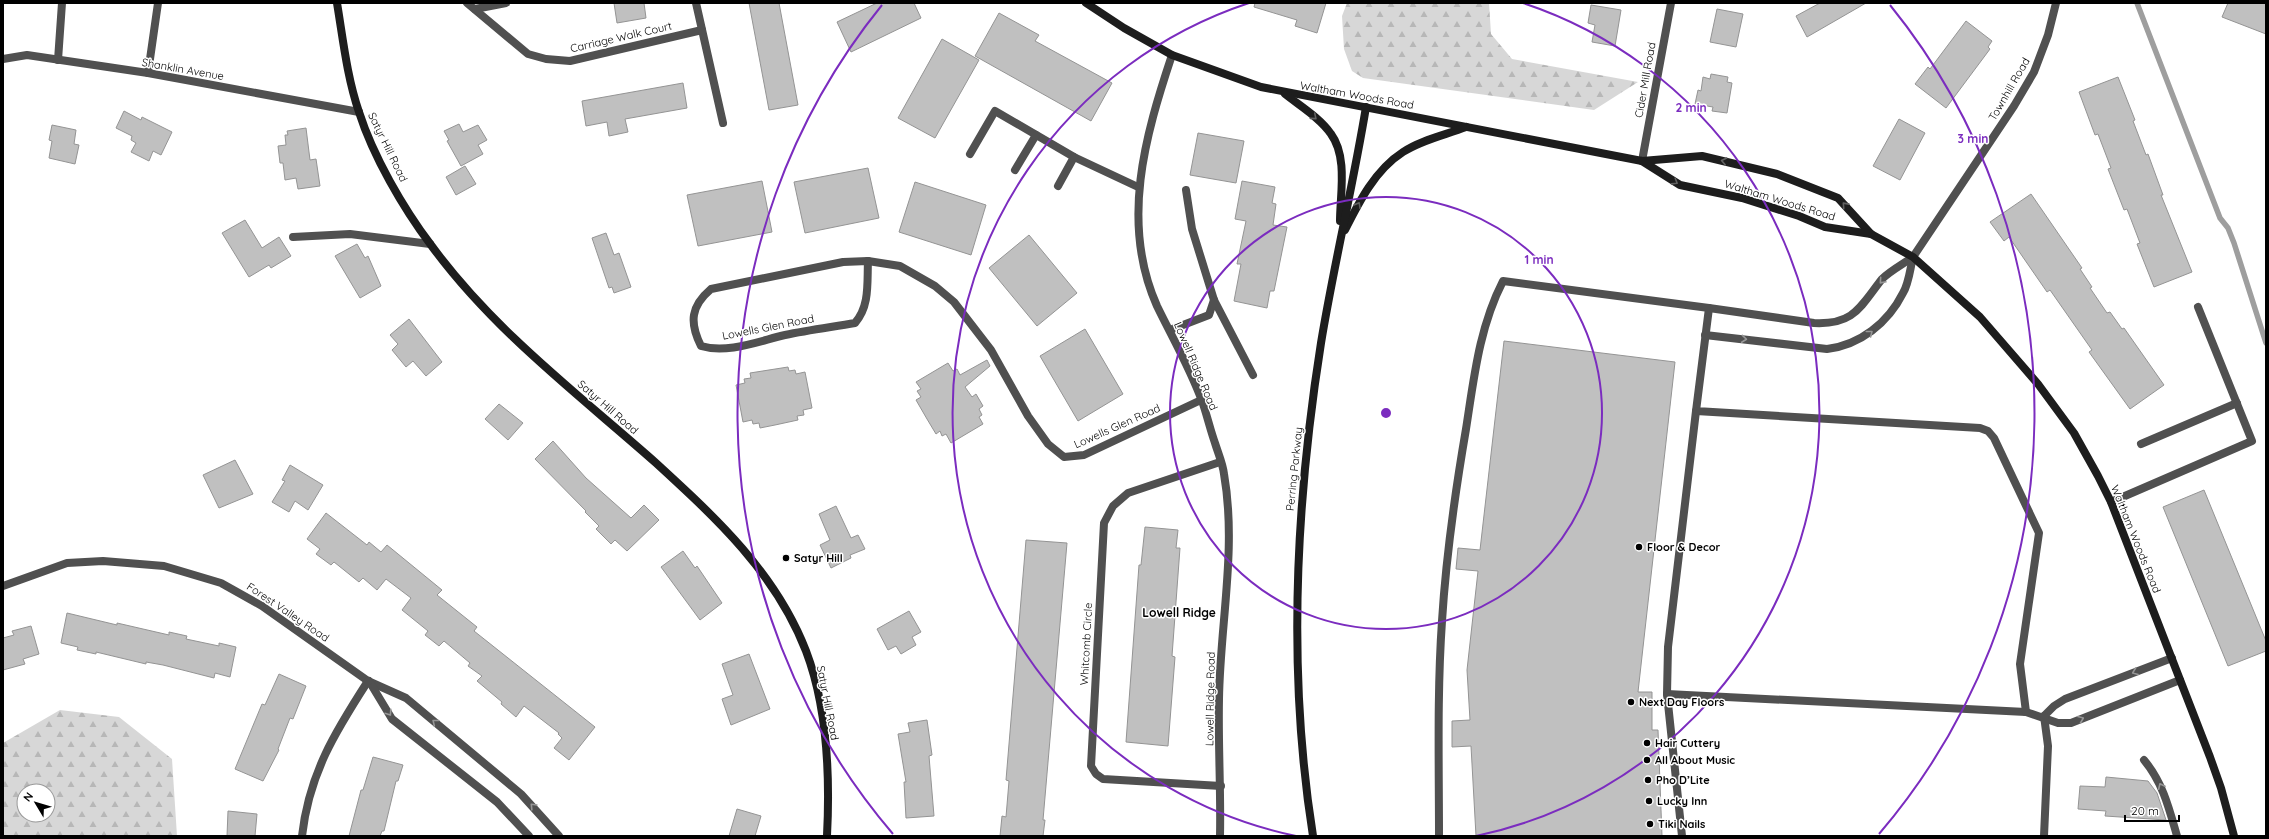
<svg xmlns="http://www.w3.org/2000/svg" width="2269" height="839" font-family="Quicksand,sans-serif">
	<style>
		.forest { fill: url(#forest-firs); fill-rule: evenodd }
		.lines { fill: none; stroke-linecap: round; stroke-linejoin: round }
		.stream { stroke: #9e9e9e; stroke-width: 5.5 }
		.building { fill: #c0c0c0; stroke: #949494 }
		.lane { stroke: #505050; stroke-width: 8 }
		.street { stroke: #505050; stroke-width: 8 }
		.secondary { stroke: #1d1d1d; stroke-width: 8 }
		.oneway { stroke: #616161 }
		.oneway2 { stroke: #969696 }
		.ring { fill: none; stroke: #7b2cbf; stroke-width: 2 }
		.poi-dot { fill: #000; stroke: #fff; stroke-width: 1.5 }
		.labels { text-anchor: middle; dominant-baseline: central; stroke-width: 3; stroke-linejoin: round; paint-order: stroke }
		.street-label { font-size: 11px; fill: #000; stroke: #fff }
		.poi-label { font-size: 11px; font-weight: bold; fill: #000; stroke: #fff; text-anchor: start }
		.neighbourhood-label { font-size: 12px; font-weight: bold; fill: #000; stroke: #fff }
		.centre { fill: #7b2cbf; stroke: #fff; stroke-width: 2 }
		.ring-label { font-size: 12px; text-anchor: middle; font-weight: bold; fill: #7b2cbf; stroke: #fff; stroke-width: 3; stroke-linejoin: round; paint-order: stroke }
	</style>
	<defs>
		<pattern id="forest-firs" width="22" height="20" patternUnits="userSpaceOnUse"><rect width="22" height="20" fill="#d7d7d7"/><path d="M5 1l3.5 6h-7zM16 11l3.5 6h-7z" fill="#b7b7b7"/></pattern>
	</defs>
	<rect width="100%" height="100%" fill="#fff"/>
	<g class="forest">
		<polygon points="1347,3 1489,3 1491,34 1512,59 1638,82 1594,110 1363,78 1352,71 1344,49 1342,16"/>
		<path d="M60,710L119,717L172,759L177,836H3V743ZM24,791H48V815H24Z"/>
	</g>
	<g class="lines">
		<polyline class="stream" points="2137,3 2220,218 2228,228 2234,243 2266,343"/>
	</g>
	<g class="building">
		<polygon points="614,3 644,3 646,18 617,23"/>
		<polygon points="749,3 779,3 798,105 769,110"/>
		<polygon points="877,3 914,3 921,18 851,52 837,22"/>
		<polygon points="1255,3 1326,3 1317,33 1295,26 1297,20 1254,7"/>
		<polygon points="1820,3 1866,3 1807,37 1796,16"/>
		<polygon points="2228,3 2266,3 2266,34 2222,17"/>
		<polygon points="1591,5 1621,10 1615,46 1592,42 1595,25 1588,23"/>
		<polygon points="1717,9 1743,14 1736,47 1710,42"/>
		<polygon points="999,13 1039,35 1035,41 1112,83 1091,121 975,56"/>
		<polygon points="1966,21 1992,41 1988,47 1990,49 1946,108 1915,84 1928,67 1930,69"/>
		<polygon points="942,39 979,60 935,138 898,118"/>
		<polygon points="1711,74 1728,77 1727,82 1732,83 1727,113 1712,111 1713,107 1695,104 1698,90 1701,91 1703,77 1710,79"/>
		<polygon points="2118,77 2135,120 2133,121 2146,155 2148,154 2163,195 2161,195 2192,272 2154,287 2137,244 2140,243 2127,209 2124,210 2108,169 2111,168 2098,134 2095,135 2079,92"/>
		<polygon points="683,83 687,108 625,119 628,132 609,136 607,122 586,126 582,101"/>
		<polygon points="124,111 141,120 142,117 172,132 161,155 153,151 149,161 131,152 136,143 131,140 132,136 116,128"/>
		<polygon points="1899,119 1925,133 1900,180 1873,166"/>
		<polygon points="459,124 463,132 478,125 487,140 478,145 483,154 461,166 447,141 449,140 444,131"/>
		<polygon points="52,125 76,130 74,144 79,145 75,164 49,158 52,141 49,140"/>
		<polygon points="306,128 310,160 316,159 320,186 298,189 296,178 285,180 283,163 280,163 278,146 286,145 285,135 288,135 287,131"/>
		<polygon points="1198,133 1244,141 1236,183 1190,175"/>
		<polygon points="465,166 476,184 456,195 446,177"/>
		<polygon points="868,168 879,218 805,233 794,182"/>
		<polygon points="762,181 772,232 698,246 687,195"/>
		<polygon points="1242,181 1275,187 1272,203 1276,204 1273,225 1287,227 1274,291 1270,291 1267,308 1234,301 1241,264 1237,264 1246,221 1235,219"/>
		<polygon points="915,182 986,205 971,255 899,232"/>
		<polygon points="2031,194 2082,268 2080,269 2092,287 2090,288 2107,313 2110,312 2122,329 2124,328 2164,385 2130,409 2089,352 2092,350 2050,290 2047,292 2009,237 2004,241 1990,222"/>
		<polygon points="245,220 262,248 279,237 291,256 271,268 269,265 249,277 222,233"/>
		<polygon points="606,233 614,255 619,253 631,287 614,293 612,287 609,288 592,238"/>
		<polygon points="1029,235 1077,293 1037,326 989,268"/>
		<polygon points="357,244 365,258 368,256 381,286 360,298 335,256"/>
		<polygon points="409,319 442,362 426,376 413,361 406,367 392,350 398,344 390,335"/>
		<polygon points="1085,329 1123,394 1078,421 1040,356"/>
		<polygon points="1504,341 1675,362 1638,692 1652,692 1652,730 1658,730 1662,836 1476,836 1471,746 1452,747 1452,721 1470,720 1467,670 1478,571 1456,569 1458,548 1480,550"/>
		<polygon points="987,360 990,366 965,387 972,397 976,394 983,406 979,409 982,415 979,417 983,424 951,443 946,434 942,436 940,431 936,434 927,419 916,400 921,397 917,391 921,389 916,382 948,363 953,371 957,369 960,375"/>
		<polygon points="788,367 789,371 795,370 796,374 805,372 812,408 803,410 804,415 797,416 798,420 775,425 760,428 759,423 753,424 752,420 743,422 736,385 745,383 744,379 751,378 750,373"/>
		<polygon points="499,404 523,423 508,440 485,419"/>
		<polygon points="553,441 586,478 631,518 644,505 659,520 627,551 615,540 611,544 596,529 599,526 585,512 586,511 535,459"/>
		<polygon points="235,460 253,494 219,508 203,475"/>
		<polygon points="290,465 323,485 308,510 295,501 289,512 272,502 285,481 282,480"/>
		<polygon points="2204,490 2266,641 2266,651 2228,666 2163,507"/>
		<polygon points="836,506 851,538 858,535 865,549 850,555 851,558 831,568 820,545 830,540 819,514"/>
		<polygon points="326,513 367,545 369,542 381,552 387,545 442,590 437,595 477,627 474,631 595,727 569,760 554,748 562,738 558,734 559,733 524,706 516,717 501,704 502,702 477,681 482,676 468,666 470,663 444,641 439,646 425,635 428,631 402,610 411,598 386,579 377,590 363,578 359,582 334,562 331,565 316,554 320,549 307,539"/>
		<polygon points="1145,527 1178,530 1176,548 1180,548 1172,656 1175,657 1168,746 1126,742 1139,565 1141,565"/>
		<polygon points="1026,540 1067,543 1043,820 1045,820 1043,836 1000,836 1002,816 1006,817 1009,781 1006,780"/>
		<polygon points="683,551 695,568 697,566 722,603 700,620 661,567"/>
		<polygon points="909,611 921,632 912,637 916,645 901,654 896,646 888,650 877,629"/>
		<polygon points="67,613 117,625 117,623 169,635 169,632 187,636 186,639 219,646 219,643 236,647 230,677 215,673 214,678 163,665 146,662 146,664 96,652 96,654 77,650 78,647 61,643"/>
		<polygon points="31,626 39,654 23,659 25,664 3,670 3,638 14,635 12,631"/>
		<polygon points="749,654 770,709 731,725 722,699 733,695 722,664"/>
		<polygon points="279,674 306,686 293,719 290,718 278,749 279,750 263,781 235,769 262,704 265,705"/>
		<polygon points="927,720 932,755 929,756 934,816 906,818 904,782 906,782 898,734 910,732 908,723"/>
		<polygon points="373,757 403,765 398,781 396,781 384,831 382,831 380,836 349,836 361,790 363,790"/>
		<polygon points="2106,777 2148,781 2157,793 2166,820 2105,816 2106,811 2078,809 2080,786 2105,787"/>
		<polygon points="737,809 761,816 755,836 729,836"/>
		<polygon points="228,811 257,814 255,836 227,836"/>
	</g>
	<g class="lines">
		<g class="lane">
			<polyline points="475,9 506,3"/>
			<polyline points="58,60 62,3"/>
			<polyline points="148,73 158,3"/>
			<polyline points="970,154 995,111 1074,157 1138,187"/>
			<polyline points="1015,170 1036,135"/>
			<polyline points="1058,186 1074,157"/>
			<polyline points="1186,190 1192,229 1214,300 1253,375"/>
			<polyline points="293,237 350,234 430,244"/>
			<path d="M1709,308L1814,323C1854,325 1860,307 1882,279C1890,271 1903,264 1913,257"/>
			<polyline points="1170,330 1209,315 1214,300"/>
			<path d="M1705,335L1827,349C1860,345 1888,323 1903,293C1909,283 1910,269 1913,257"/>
			<polyline points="2141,444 2237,403"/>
			<polyline points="2111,502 2252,441 2198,307"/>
			<polyline points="1667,694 2026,712 2058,723 2071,723 2180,680"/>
			<polyline points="2044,716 2054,706 2065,699 2172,658"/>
			<polyline points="2044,716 2048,746 2044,836"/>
			<path d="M2144,760C2163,783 2169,808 2177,836"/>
			<path d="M1439,836C1439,765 1437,693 1442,621C1446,557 1455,493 1466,429C1474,378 1479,328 1503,281L1709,308L1696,411L1980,428L1988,431L1994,438L2039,533L2020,664L2026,712"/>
			<polyline points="1682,836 1667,694 1668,647 1696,411"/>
		</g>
		<g class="street">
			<polyline points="467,3 528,54 546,59 570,61 702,30"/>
			<polyline points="696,3 723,123"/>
			<path d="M1172,55C1145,136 1120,223 1157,306C1172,337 1190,368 1202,401C1207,415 1210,429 1215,443C1218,453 1223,464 1224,474C1237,548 1220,625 1219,699C1218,745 1221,790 1220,836"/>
			<polyline points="3,59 27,55 148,73 359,112"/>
			<polyline points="1642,161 1671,3"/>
			<polyline points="1913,257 2014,106 2034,72 2048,35 2056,3"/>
			<path d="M868,261C867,283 870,306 855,323C832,327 808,330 785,335C759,341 727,354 701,346C689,322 691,306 711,289L843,262Z"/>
			<polyline points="868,261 900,266 935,286 954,302 991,350 1028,416 1048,444 1064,457 1084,455 1201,400"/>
			<polyline points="1220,462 1128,493 1113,506 1104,523 1091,766 1096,774 1103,779 1221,786"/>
			<polyline points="3,586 67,563 103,561 164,566 221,583 262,606 368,681 406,698 521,794 559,836"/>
			<polyline points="369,681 392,719 497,802 529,836"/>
			<path d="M302,836C309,774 335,732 368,681"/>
		</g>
		<g class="secondary">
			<path d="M337,3C343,39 347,77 359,112C373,156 403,208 431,245C493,330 578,394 656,463C716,518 776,573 806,651C827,706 830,777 827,836"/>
			<polyline points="1086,3 1124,28 1172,55 1261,87 1642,161 1702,156 1777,174 1838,198 1871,234 1913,257 1980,317 2038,384 2074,433 2098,476 2111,502 2210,757 2221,788 2234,836"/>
			<path d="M1285,94C1300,106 1320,118 1331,134C1348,157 1340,195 1340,221"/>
			<polyline points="1642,161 1680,185 1742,198 1799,216 1825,227 1871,234"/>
			<path d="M1345,230C1359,202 1375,170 1403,152C1421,140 1445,135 1466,127"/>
			<path d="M1313,836C1287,672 1295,507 1321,343C1334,264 1353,186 1366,107"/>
		</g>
	</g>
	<defs><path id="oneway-chevron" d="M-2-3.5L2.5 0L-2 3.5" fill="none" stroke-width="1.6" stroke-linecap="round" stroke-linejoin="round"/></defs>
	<g class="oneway">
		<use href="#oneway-chevron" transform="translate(1314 117) rotate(40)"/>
		<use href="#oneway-chevron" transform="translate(1724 161) rotate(-167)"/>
		<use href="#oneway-chevron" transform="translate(1675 182) rotate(32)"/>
		<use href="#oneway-chevron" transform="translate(1358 205) rotate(-61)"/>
		<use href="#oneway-chevron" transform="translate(1845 205) rotate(-132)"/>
	</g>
	<g class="oneway2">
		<use href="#oneway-chevron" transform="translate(1882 281) rotate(131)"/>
		<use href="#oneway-chevron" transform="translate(1870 333) rotate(-38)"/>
		<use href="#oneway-chevron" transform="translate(1744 339) rotate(6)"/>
		<use href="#oneway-chevron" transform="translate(2135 672) rotate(159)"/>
		<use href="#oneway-chevron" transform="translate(389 713) rotate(56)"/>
		<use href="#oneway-chevron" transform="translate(2081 719) rotate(-22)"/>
		<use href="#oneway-chevron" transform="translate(435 722) rotate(-141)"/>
		<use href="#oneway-chevron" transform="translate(2161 786) rotate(-115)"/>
		<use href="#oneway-chevron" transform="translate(533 806) rotate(-134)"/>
	</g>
	<g class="ring">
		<circle cx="1386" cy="413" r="216"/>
		<path d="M1296 836A432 432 0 0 1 1249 3M1523 3A432 432 0 0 1 1476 836"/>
		<path d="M893 834A648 648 0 0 1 882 5M1890 5A648 648 0 0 1 1879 834"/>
	</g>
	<g class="poi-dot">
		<circle cx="1639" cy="547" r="4"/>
		<circle cx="786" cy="558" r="4"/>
		<circle cx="1631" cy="702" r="4"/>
		<circle cx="1647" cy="743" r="4"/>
		<circle cx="1647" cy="760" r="4"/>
		<circle cx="1648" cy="780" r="4"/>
		<circle cx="1649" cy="801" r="4"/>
		<circle cx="1650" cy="824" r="4"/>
	</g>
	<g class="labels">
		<g class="street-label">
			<text transform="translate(621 37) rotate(-13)">Carriage Walk Court</text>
			<text transform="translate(183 69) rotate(10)">Shanklin Avenue</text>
			<text transform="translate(1645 80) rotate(-80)">Cider Mill Road</text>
			<text transform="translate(2009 89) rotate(-60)">Townhill Road</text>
			<text transform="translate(1357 95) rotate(10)">Waltham Woods Road</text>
			<text transform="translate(388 147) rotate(64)">Satyr Hill Road</text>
			<text transform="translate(1780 200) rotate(17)">Waltham Woods Road</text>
			<text transform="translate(768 327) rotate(-11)">Lowells Glen Road</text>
			<text transform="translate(1196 366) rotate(67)">Lowell Ridge Road</text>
			<text transform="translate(608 407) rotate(41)">Satyr Hill Road</text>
			<text transform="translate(1117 426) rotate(-24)">Lowells Glen Road</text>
			<text transform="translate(1294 469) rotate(-84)">Perring Parkway</text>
			<text transform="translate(2136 539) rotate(68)">Waltham Woods Road</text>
			<text transform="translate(288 612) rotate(34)">Forest Valley Road</text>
			<text transform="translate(1086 644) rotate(-87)">Whitcomb Circle</text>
			<text transform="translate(1210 699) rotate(-89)">Lowell Ridge Road</text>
			<text transform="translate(828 703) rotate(79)">Satyr Hill Road</text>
		</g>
		<g class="poi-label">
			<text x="1647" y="547">Floor &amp; Decor</text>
			<text x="794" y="558">Satyr Hill</text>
			<text x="1639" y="702">Next Day Floors</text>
			<text x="1655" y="743">Hair Cuttery</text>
			<text x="1655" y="760">All About Music</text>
			<text x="1656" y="780">Pho D’Lite</text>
			<text x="1657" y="801">Lucky Inn</text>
			<text x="1658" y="824">Tiki Nails</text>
		</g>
		<g class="neighbourhood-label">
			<text x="1179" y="612">Lowell Ridge</text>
		</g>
	</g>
	<circle cx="1386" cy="413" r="6" class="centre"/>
	<g class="ring-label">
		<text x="1691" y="112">2 min</text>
		<text x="1973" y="143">3 min</text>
		<text x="1539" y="264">1 min</text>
	</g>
	<rect width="2269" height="839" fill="none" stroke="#000000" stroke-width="8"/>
	<g transform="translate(36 803) rotate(308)"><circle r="19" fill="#ffffff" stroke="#999999"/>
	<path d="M0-3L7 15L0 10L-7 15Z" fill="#000000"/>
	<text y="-6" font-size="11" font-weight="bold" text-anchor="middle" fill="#000000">N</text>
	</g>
	<path d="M2125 815v6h54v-6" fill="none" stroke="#000000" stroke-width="2"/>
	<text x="2131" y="815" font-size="12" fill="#000000" stroke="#ffffff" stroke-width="3" paint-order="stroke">20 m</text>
</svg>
